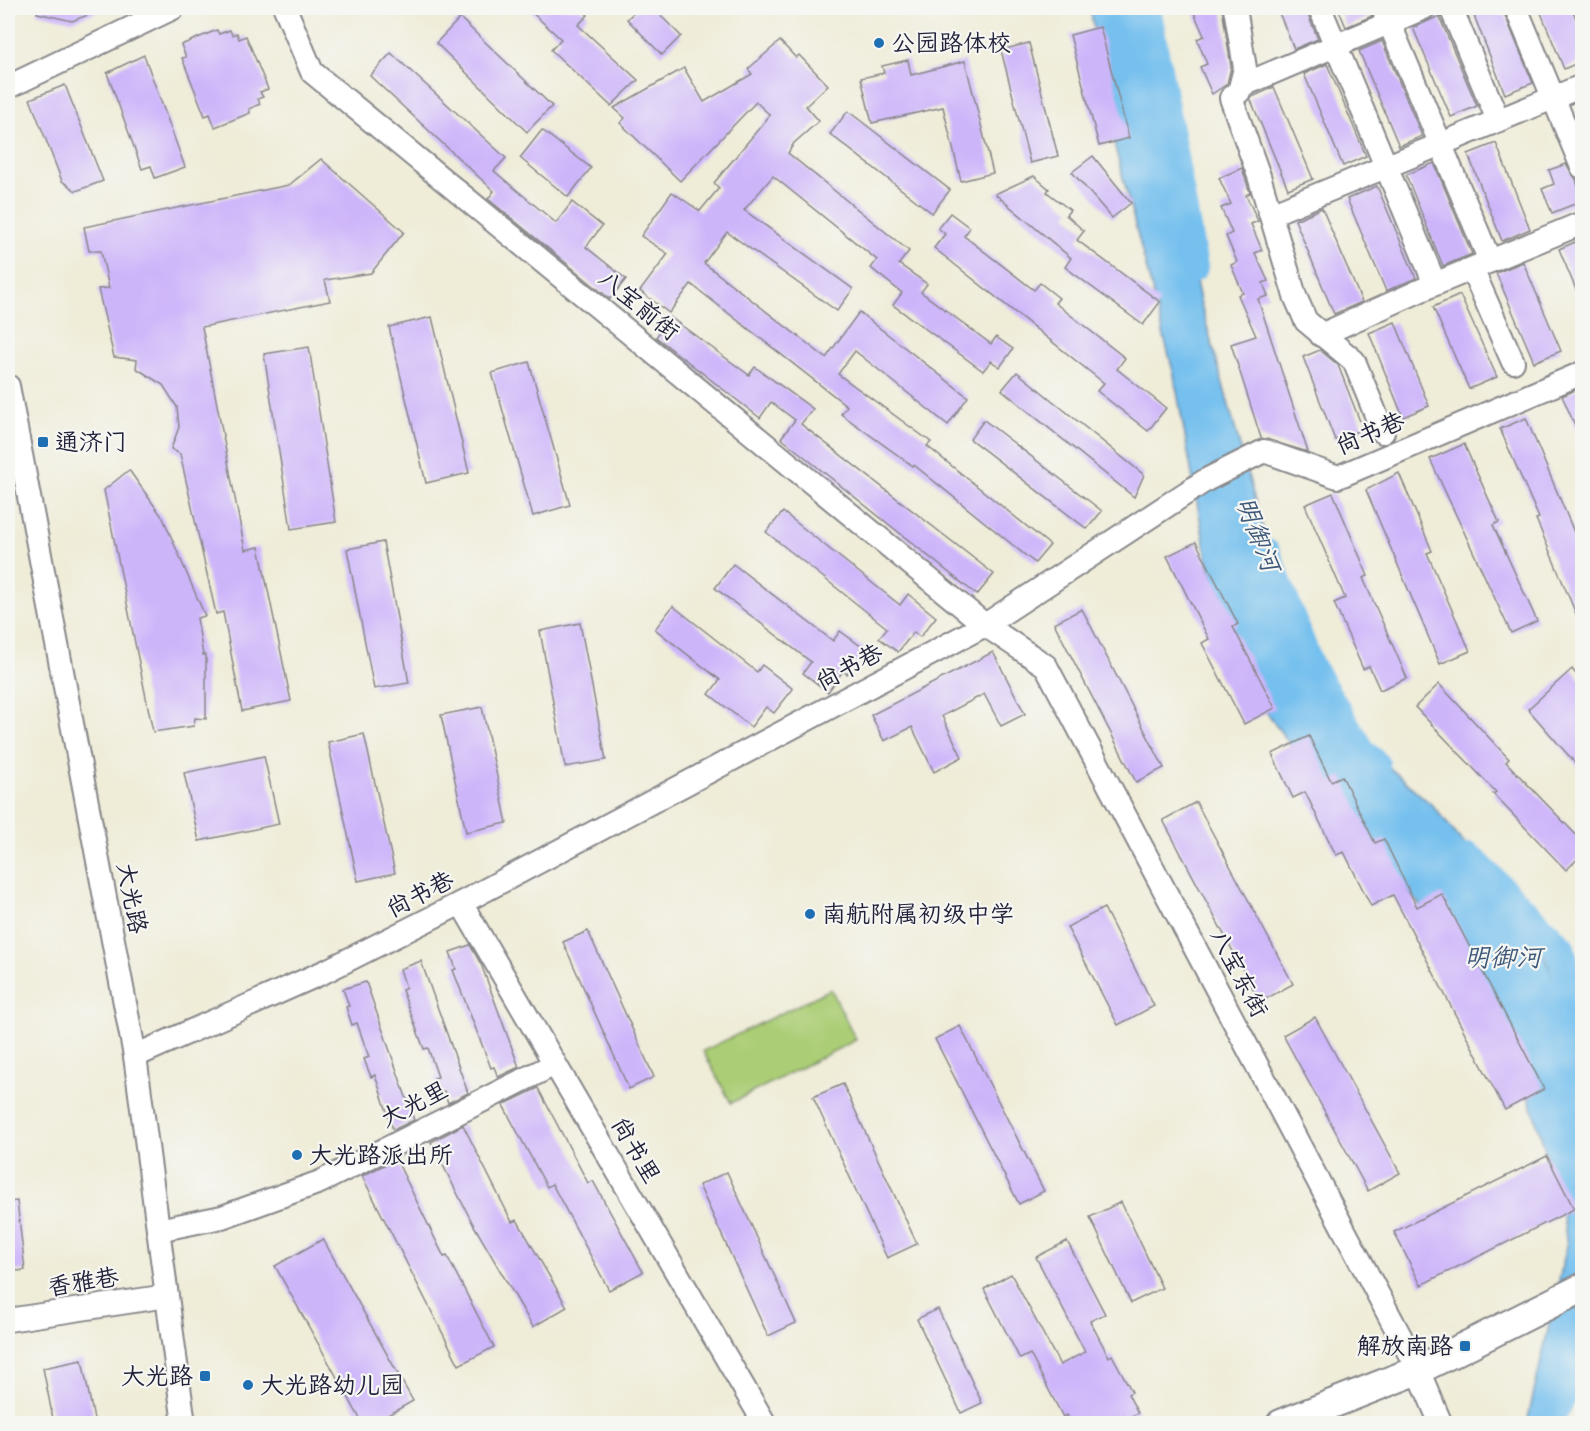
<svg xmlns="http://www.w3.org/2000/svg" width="1590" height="1431" font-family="Caveat,'LXGW WenKai TC',sans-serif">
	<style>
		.green { fill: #abcd75; stroke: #667858; stroke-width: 1.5 }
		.water { fill: #75c0ee; stroke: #4c7194; stroke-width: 1.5 }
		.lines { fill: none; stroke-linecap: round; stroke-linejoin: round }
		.river { stroke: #75c0ee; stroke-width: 30 }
		.building { fill: #cdb5fa }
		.minor-casing { stroke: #88878a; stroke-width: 26 }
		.major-casing { stroke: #88878a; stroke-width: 32 }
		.minor { stroke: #fff; stroke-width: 22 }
		.major { stroke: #fff; stroke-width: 28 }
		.poi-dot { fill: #1f6fb2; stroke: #f6f6f2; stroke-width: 2 }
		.labels { text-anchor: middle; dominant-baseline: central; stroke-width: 4.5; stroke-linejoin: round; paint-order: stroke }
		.poi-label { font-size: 24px; fill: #22223b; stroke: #f6f6f2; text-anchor: start }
		.street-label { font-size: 24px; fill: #22223b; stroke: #f6f6f2 }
		.water-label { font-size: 26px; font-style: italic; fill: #3f597a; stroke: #f6f6f2 }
	</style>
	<rect width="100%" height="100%" fill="#f6f6f2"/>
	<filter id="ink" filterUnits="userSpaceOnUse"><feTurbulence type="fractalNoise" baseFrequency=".0167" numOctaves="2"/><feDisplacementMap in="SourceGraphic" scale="12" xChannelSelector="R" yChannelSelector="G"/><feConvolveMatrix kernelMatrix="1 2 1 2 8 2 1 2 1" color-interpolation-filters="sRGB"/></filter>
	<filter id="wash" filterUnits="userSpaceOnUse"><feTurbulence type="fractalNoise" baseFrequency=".008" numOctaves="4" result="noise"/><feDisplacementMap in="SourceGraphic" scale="24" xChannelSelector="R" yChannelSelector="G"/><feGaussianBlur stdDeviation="1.35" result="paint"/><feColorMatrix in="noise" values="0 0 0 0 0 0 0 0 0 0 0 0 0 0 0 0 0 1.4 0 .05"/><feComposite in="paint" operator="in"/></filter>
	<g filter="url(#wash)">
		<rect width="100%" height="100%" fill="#efecd8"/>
		<polygon class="green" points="831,989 856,1040 731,1103 703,1051"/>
		<polygon class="water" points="1090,8 1141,8 1200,301 1294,642 1314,690 1340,724 1433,806 1524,918 1544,952 1582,1065 1582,1358 1570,1382 1557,1423 1527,1423 1567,1245 1561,1202 1517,1058 1458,954 1390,867 1330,799 1269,716 1242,665 1207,558 1174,375 1115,147"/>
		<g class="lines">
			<g class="river">
				<polyline points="1146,8 1193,267"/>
				<polyline points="1266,554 1309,666 1362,753 1375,765"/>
				<polyline points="1469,858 1560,948 1582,1036"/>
				<polyline points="1546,1424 1582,1360"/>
			</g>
		</g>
		<g id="blocks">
			<g class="building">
				<polygon points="38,8 104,8 104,9 72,21 37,13"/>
				<polygon points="527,8 580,8 588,15 578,25 638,80 611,106 551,50 561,39"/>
				<polygon points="639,8 653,8 681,36 662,55 627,19"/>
				<polygon points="1192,8 1222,8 1231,67 1227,84 1212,94 1200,67 1207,64 1197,39 1204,36"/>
				<polygon points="1277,8 1305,8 1318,39 1294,49"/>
				<polygon points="1338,8 1368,8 1372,16 1346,27"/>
				<polygon points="1471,8 1502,8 1533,83 1505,94"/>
				<polygon points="1539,8 1572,8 1582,34 1582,61 1564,69"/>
				<polygon points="1439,16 1477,106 1451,117 1413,28"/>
				<polygon points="460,18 552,106 527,132 436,43"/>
				<polygon points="1100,27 1129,138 1099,146 1070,35"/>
				<polygon points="217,30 219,34 230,30 232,35 237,33 239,39 246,36 268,89 260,92 263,97 258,99 260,104 249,109 250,113 215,127 210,114 205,116 182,58 186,57 181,45"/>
				<polygon points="780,41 796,58 799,55 828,85 806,106 819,121 794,143 788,153 909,251 899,264 927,284 921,292 991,344 996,337 1013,349 1000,367 991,361 983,371 893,305 902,293 871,268 877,260 773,176 744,210 853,289 837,311 727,232 704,263 826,358 859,312 968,397 948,425 855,351 838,374 931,442 927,446 1050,545 1035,563 914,465 913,466 841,414 847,406 691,284 669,313 640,291 668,254 641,236 672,192 700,211 719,188 714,183 770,115 756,102 680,181 620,123 625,118 614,108 684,68 704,102 752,74 748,69"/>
				<polygon points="1382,41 1422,136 1399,146 1359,51"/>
				<polygon points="1029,43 1058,156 1030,163 1001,50"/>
				<polygon points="391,53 506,158 494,171 556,223 572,202 602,226 586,247 626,279 610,299 488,199 494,191 370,76"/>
				<polygon points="144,55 185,167 155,178 151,166 142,169 107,73"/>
				<polygon points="908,60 911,75 965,61 993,173 961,181 943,107 872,123 861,78 884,73 882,66"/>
				<polygon points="1327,64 1366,156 1343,166 1304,74"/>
				<polygon points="65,85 103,181 76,191 62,181 30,99"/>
				<polygon points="1274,87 1313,179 1288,189 1250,98"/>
				<polygon points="848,111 950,190 932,213 830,134"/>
				<polygon points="542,130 591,168 568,197 520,158"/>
				<polygon points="1496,143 1530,229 1502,241 1468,154"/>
				<polygon points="1093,156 1131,203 1112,218 1072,172"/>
				<polygon points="321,159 404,232 371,273 325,280 330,301 202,327 245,550 259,547 291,701 242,711 223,612 216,614 180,454 171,449 179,427 177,407 163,385 136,368 137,360 114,357 98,289 109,288 101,251 89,251 84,227 289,185"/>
				<polygon points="1434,163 1472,254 1443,266 1406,175"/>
				<polygon points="1566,164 1576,179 1582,201 1552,213 1542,189 1554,184 1549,170"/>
				<polygon points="1242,168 1250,193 1246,195 1258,221 1251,224 1262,250 1255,253 1268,281 1263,283 1268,296 1258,299 1308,452 1261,438 1231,344 1256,336 1238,295 1243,293 1231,265 1237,262 1226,236 1232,233 1221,208 1231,204 1219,178"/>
				<polygon points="1034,176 1049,189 1047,192 1070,210 1066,215 1084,231 1077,240 1160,302 1143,325 1065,267 1071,258 995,194"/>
				<polygon points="1377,186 1416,278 1386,291 1347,199"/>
				<polygon points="1322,208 1362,302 1334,314 1295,220"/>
				<polygon points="950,213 970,228 964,236 1034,290 1040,283 1059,298 1055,303 1125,358 1117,369 1166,408 1148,431 1097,391 1104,383 934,248 945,234 938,228"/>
				<polygon points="1582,239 1582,304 1559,249"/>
				<polygon points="1523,262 1561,351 1534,362 1496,273"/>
				<polygon points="1460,295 1497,377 1469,389 1433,307"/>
				<polygon points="432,317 469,473 426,483 389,327"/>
				<polygon points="670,317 749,375 755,367 813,409 801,424 994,574 977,595 781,438 795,420 771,402 760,418 656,337"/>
				<polygon points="1395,322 1429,406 1403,417 1369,333"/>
				<polygon points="309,347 336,522 291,529 264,354"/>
				<polygon points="1320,350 1338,365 1363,429 1335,440 1303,357"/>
				<polygon points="529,362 570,505 533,516 492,373"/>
				<polygon points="1017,372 1144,475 1134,497 1002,390"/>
				<polygon points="1582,387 1582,441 1562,396"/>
				<polygon points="1526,418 1582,551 1582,628 1536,519 1539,518 1500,429"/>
				<polygon points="984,420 1102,511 1087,529 970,439"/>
				<polygon points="1464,444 1499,522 1493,525 1537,621 1511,633 1430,459"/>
				<polygon points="129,470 163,518 205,616 197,618 203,655 206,655 206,719 195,718 194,726 153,732 104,490"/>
				<polygon points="1399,473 1432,551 1427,553 1470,651 1440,664 1366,490"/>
				<polygon points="1333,493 1368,576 1363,578 1407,678 1380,690 1369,666 1363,669 1334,603 1345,598 1305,505"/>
				<polygon points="783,512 900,605 908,594 936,617 920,637 914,632 898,652 879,638 887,628 766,532"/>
				<polygon points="383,542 409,683 374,689 347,549"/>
				<polygon points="1196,542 1238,624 1233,627 1275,708 1244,724 1202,643 1209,639 1167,556"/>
				<polygon points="733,564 833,641 840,631 866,650 847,674 843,671 828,692 803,673 811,662 715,588"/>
				<polygon points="673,606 757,672 762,665 793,689 774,713 766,707 751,727 709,694 720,680 655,629"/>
				<polygon points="1082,609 1164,768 1136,782 1054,623"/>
				<polygon points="580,623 606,760 565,767 540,631"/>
				<polygon points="993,652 1025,714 1001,726 984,694 942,716 962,757 934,772 912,727 884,741 871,715"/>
				<polygon points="1572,669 1582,682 1582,771 1528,709"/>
				<polygon points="1439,684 1509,759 1506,762 1582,841 1582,855 1566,870 1493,794 1496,792 1415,707"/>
				<polygon points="482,707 507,823 466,832 441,715"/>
				<polygon points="364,734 395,873 358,881 328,742"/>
				<polygon points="1309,736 1331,781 1342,776 1375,843 1384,839 1417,907 1442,894 1544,1089 1505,1110 1393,895 1371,906 1344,852 1336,855 1305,792 1293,798 1272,754"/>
				<polygon points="264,756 279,824 199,841 184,773"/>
				<polygon points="1196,802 1293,984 1260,1002 1163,820"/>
				<polygon points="1104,908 1154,1006 1118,1025 1067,927"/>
				<polygon points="588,931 654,1077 629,1089 563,942"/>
				<polygon points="470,945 481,964 519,1067 498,1077 494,1067 491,1068 453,970 456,969 450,952"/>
				<polygon points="421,961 468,1093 448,1103 444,1091 440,1093 434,1078 438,1077 428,1048 424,1049 402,990 406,988 400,969"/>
				<polygon points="366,982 414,1120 393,1130 375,1075 371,1077 364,1059 369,1057 357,1023 352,1025 346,1007 349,1006 343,989"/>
				<polygon points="1315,1017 1400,1173 1368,1191 1283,1035"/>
				<polygon points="960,1026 1044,1191 1019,1204 935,1039"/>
				<polygon points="843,1084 917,1244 887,1258 813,1097"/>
				<polygon points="538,1088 588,1183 593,1181 643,1272 609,1290 552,1184 547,1187 503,1105"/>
				<polygon points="463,1125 512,1222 517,1220 567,1307 533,1327 473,1224 431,1142"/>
				<polygon points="1547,1156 1574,1209 1421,1285 1394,1232"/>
				<polygon points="396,1159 444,1257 447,1256 494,1347 459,1365 362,1176"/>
				<polygon points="727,1172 796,1323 768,1336 699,1185"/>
				<polygon points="17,1201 25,1270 8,1272 8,1202"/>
				<polygon points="1121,1202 1162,1288 1131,1303 1090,1217"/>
				<polygon points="323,1239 413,1401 372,1424 363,1424 275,1266"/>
				<polygon points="1067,1241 1105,1314 1090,1321 1109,1357 1112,1355 1132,1392 1128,1394 1138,1413 1126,1419 1124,1415 1108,1424 1072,1424 1067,1415 1063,1417 1030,1354 1020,1359 984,1289 1011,1274 1060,1365 1085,1352 1036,1257"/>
				<polygon points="938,1309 982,1403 961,1413 917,1319"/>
				<polygon points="82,1360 95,1424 54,1424 43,1368"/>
			</g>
		</g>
	</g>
	<g filter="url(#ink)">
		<use href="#blocks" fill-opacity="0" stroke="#88878a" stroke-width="1.5"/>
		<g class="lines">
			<defs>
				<g id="minor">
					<polyline points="285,8 312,72 985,625 1046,666 1418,1370 1441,1424"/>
					<polyline points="1235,8 1245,68 1239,92 1231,98 1259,176 1295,296 1306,321 1354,361 1383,432"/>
					<polyline points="1320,8 1435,284 1582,223"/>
					<polyline points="1383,8 1490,261"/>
					<polyline points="1451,8 1498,120"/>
					<polyline points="1516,8 1582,167"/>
					<polyline points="1241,86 1424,8"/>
					<polyline points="8,87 173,8"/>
					<polyline points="1271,214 1582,86"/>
					<polyline points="1472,269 1513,362"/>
					<polyline points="1321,335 1435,284"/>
					<polyline points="8,386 135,1056 184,1424"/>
					<polyline points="461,903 765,1424"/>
					<polyline points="135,1056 324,972 461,903 985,625 1206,480 1264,451 1338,477 1582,373"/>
					<polyline points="158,1230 222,1217 320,1182 555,1064"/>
					<polyline points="8,1320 167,1296"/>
				</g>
				<polyline id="major" points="1281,1424 1418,1370 1582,1288"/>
			</defs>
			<use href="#minor" class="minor-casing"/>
			<use href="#major" class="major-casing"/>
			<use href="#minor" class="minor"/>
			<use href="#major" class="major"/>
		</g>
	</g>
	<g class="poi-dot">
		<circle cx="879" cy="43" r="6"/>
		<rect x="37" y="436" width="12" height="12" rx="3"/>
		<circle cx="810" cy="914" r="6"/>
		<circle cx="297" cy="1155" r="6"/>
		<rect x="1459" y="1340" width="12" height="12" rx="3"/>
		<rect x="199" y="1370" width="12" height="12" rx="3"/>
		<circle cx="248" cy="1385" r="6"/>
	</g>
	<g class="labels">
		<g class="poi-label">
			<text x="891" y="43">公园路体校</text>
			<text x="55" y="442">通济门</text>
			<text x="822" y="914">南航附属初级中学</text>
			<text x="309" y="1155">大光路派出所</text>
			<text x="1453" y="1346" text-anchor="end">解放南路</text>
			<text x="193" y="1376" text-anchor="end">大光路</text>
			<text x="260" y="1385">大光路幼儿园</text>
		</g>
		<g class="street-label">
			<text transform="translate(639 305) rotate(39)">八宝前街</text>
			<text transform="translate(1370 433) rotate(-23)">尚书巷</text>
			<text transform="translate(849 667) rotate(-28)">尚书巷</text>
			<text transform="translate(420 894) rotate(-27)">尚书巷</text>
			<text transform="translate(132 898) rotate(79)">大光路</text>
			<text transform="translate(1239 973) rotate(62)">八宝东街</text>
			<text transform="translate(414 1104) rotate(-27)">大光里</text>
			<text transform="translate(636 1150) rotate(60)">尚书里</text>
			<text transform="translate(83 1282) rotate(-9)">香雅巷</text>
		</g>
		<g class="water-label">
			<text transform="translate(1258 534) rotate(69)">明御河</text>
			<text x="1503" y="957">明御河</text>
		</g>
	</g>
	<rect width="1590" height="1431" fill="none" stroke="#f6f6f2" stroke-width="30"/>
</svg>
